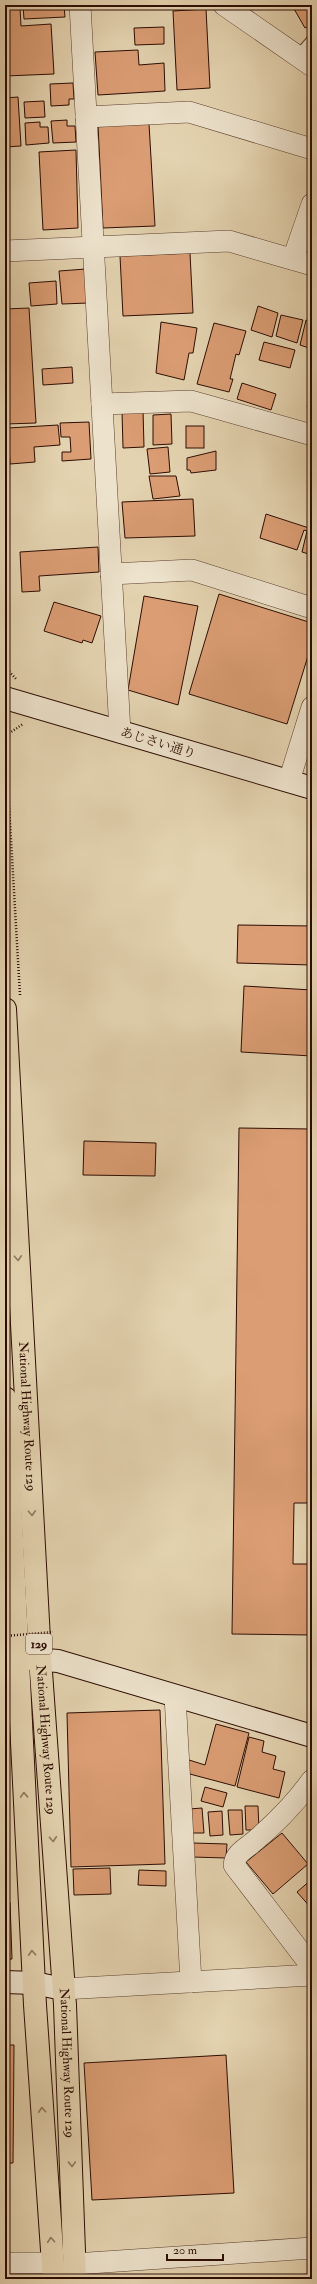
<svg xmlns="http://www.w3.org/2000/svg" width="317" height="2284" font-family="'IM FELL Double Pica','Noto Serif JP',serif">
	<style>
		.building { fill: #db9d74; stroke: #2c0c02 }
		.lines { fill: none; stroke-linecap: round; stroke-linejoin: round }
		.lane-casing { stroke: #5a3e2e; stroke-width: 12 }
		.street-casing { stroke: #5a3e2e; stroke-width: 22 }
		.secondary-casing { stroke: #2c0c02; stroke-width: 24 }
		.highway-casing { stroke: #2c0c02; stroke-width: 24 }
		.path { stroke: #2c0c02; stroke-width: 2.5; stroke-dasharray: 1 2; stroke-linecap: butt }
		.lane { stroke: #ede2cc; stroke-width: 10 }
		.street { stroke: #ede2cc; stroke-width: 21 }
		.secondary { stroke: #ede2cc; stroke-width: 22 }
		.highway { stroke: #e4d3b0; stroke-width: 22 }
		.path-bridge { stroke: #2c0c02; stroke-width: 2.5; stroke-dasharray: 1 2; stroke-linecap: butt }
		.oneway { stroke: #917962 }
		.labels { text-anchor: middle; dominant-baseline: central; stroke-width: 3; stroke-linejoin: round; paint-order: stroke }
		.shield { fill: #ede2cc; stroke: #664c3f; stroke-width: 1 }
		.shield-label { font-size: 12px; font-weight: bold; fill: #2c0c02 }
		.street-label { font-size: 13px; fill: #2c0c02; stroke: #ede2cc }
	</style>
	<rect width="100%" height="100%" fill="#e4d3b0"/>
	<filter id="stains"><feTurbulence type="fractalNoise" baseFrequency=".005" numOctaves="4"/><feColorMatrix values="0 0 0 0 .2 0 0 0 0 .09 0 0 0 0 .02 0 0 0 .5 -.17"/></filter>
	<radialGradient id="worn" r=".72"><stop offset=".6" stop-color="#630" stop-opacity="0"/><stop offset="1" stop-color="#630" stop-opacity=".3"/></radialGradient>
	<g class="building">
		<polygon points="5,5 64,5 65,17 24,19 23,6 20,7 21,26 51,24 54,74 5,76"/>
		<polygon points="298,5 312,5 312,24 305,28 293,7"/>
		<polygon points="206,9 210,88 177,90 173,11"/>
		<polygon points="164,27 164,44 135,45 134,28"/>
		<polygon points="138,50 139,65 164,63 165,91 98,95 95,52"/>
		<polygon points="73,83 74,99 69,99 69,105 51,106 50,84"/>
		<polygon points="18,97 21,146 5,147 5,98"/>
		<polygon points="44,101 45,117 25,118 24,102"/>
		<polygon points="67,120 67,126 75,126 76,142 53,143 51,121"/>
		<polygon points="40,122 40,127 48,127 49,143 26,145 25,123"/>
		<polygon points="149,124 155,226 103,228 98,125"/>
		<polygon points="76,150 78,228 43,230 39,152"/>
		<polygon points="190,253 193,313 123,316 120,256"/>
		<polygon points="86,269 88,303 62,304 59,271"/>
		<polygon points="56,281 57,304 31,306 29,283"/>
		<polygon points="258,306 278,313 272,337 251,330"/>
		<polygon points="29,308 36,423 5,424 5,309"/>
		<polygon points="281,315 303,320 297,343 276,336"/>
		<polygon points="306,320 312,322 312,349 300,345"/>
		<polygon points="161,322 197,328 193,353 189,353 184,380 156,373"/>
		<polygon points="214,323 246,331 239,355 236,354 230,379 233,379 229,392 197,384"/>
		<polygon points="264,342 295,350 290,368 259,360"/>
		<polygon points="72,367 73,383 43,385 42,369"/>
		<polygon points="242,383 276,394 271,410 237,399"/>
		<polygon points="312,388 312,409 307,407"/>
		<polygon points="143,410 144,447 123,448 122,411"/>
		<polygon points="171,414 172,444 153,445 153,415"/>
		<polygon points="89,422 91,459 62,461 62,452 71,452 70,437 61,437 60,423"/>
		<polygon points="58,425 60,445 34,447 35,462 10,464 8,428"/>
		<rect x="186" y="426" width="18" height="22"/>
		<polygon points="168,447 170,472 150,474 147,449"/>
		<polygon points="216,451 216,470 191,473 190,470 187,470 187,458"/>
		<polygon points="149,476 176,476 180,496 153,499"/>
		<polygon points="193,499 195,536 125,538 122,502"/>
		<polygon points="266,514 312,529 312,555 302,552 307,531 304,530 297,550 260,538"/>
		<polygon points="98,547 99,572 39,576 40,591 22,592 20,552"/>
		<polygon points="219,594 312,623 312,643 287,724 189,694"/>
		<polygon points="144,596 198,606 178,705 128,690"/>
		<polygon points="54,602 101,616 92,643 83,640 82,643 44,631"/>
		<polygon points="238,925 312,926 312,965 237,963"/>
		<polygon points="244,986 312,990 312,1056 241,1052"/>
		<polygon points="239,1128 312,1129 312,1503 294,1503 293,1564 312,1564 312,1635 232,1634"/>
		<polygon points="84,1141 156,1143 155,1176 83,1175"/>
		<polygon points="160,1710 165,1864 71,1867 67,1713"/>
		<polygon points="216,1724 249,1733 235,1786 186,1773 189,1760 205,1765"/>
		<polygon points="249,1737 264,1741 262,1752 276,1756 273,1769 285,1772 279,1798 237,1787"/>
		<polygon points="205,1787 227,1793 223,1807 201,1801"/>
		<polygon points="245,1806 258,1806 259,1830 246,1830"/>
		<polygon points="202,1808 204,1833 190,1833 189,1809"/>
		<polygon points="228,1810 242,1810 243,1834 230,1835"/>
		<polygon points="222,1811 223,1835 210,1836 208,1812"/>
		<polygon points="282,1833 308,1864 273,1894 246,1862"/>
		<polygon points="193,1843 227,1844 226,1858 192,1857"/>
		<polygon points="110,1868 111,1894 74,1895 73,1869"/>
		<polygon points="139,1870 166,1871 166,1886 138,1885"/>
		<polygon points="312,1879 312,1909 297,1892"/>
		<polygon points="5,1902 10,1902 12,1959 5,1960"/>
		<polygon points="5,2045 14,2045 13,2163 5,2163"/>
		<polygon points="226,2055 234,2193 92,2200 84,2063"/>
		<polygon points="312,2274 312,2279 275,2279 274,2276"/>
		<polygon points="268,2277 268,2279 226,2279"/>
	</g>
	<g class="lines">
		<defs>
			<polyline id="lane" points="298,56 312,40"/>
			<g id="street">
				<polyline points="80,5 120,732"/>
				<polyline points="224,5 312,66"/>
				<polyline points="86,117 189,112 312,149"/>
				<polyline points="5,251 229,241 312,265"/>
				<polyline points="293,259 312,204"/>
				<polyline points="102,404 191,401 312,435"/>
				<polyline points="111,574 192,570 312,608"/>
				<polyline points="289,781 312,707"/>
				<polyline points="175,1696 191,1982"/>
				<path d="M312,1780C294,1805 274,1825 251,1844C243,1850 235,1855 234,1865L312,1967"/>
				<polyline points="63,1989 312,1975"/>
				<polyline points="5,2263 53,2263"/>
				<polyline points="74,2264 312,2248"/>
			</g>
			<g id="secondary">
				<polyline points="5,698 312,788"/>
				<polyline points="22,1658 58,1661 312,1736"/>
				<polyline points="5,1982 34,1983 63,1989"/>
			</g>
			<g id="highway">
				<path id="s1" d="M5,1009L40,1658L65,2005L75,2279"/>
				<polyline points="5,1398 35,2005 54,2279"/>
			</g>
		</defs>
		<use href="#lane" class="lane-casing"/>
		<use href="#street" class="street-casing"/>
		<use href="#secondary" class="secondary-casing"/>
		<use href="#highway" class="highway-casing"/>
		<g class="path">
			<polyline points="5,667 17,680"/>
			<polyline points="20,995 5,736 23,724"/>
		</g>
		<use href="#lane" class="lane"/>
		<use href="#street" class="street"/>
		<use href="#secondary" class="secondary"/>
		<use href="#highway" class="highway"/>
		<polyline class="path-bridge" points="5,1636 53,1632"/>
	</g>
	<defs><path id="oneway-chevron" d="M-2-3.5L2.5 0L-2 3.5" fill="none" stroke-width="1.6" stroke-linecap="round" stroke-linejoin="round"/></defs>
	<g class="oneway">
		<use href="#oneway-chevron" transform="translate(18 1258) rotate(87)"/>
		<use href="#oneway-chevron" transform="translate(32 1513) rotate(87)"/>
		<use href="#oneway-chevron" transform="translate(24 1795) rotate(-92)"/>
		<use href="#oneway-chevron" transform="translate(53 1839) rotate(86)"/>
		<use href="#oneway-chevron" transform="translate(32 1953) rotate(-93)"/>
		<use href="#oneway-chevron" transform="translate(42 2110) rotate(-94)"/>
		<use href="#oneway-chevron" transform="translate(72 2164) rotate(88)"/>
		<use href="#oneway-chevron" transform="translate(51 2240) rotate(-94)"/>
	</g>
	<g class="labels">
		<rect class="shield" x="26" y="1634" width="26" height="20" rx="3"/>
		<g class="shield-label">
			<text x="39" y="1644">129</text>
		</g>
		<g class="street-label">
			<text transform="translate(158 743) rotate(17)">あじさい通り</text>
			<text stroke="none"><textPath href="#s1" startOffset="408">National Highway Route 129</textPath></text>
			<text stroke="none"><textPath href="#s1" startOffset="732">National Highway Route 129</textPath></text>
			<text stroke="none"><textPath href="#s1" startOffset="1056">National Highway Route 129</textPath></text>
		</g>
	</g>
	<rect width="317" height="2284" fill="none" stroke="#e4d3b0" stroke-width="20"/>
	<rect x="6" y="6" width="305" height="2272" fill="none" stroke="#2c0c02" stroke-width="2"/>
	<rect x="10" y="10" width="297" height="2264" fill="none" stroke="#2c0c02"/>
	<path d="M167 2254v6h56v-6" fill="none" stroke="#2c0c02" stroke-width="2"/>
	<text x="173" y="2254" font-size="12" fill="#2c0c02" stroke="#ede2cc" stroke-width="3" paint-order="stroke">20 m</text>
	<rect width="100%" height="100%" filter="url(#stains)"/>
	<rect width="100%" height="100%" fill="url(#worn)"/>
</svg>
